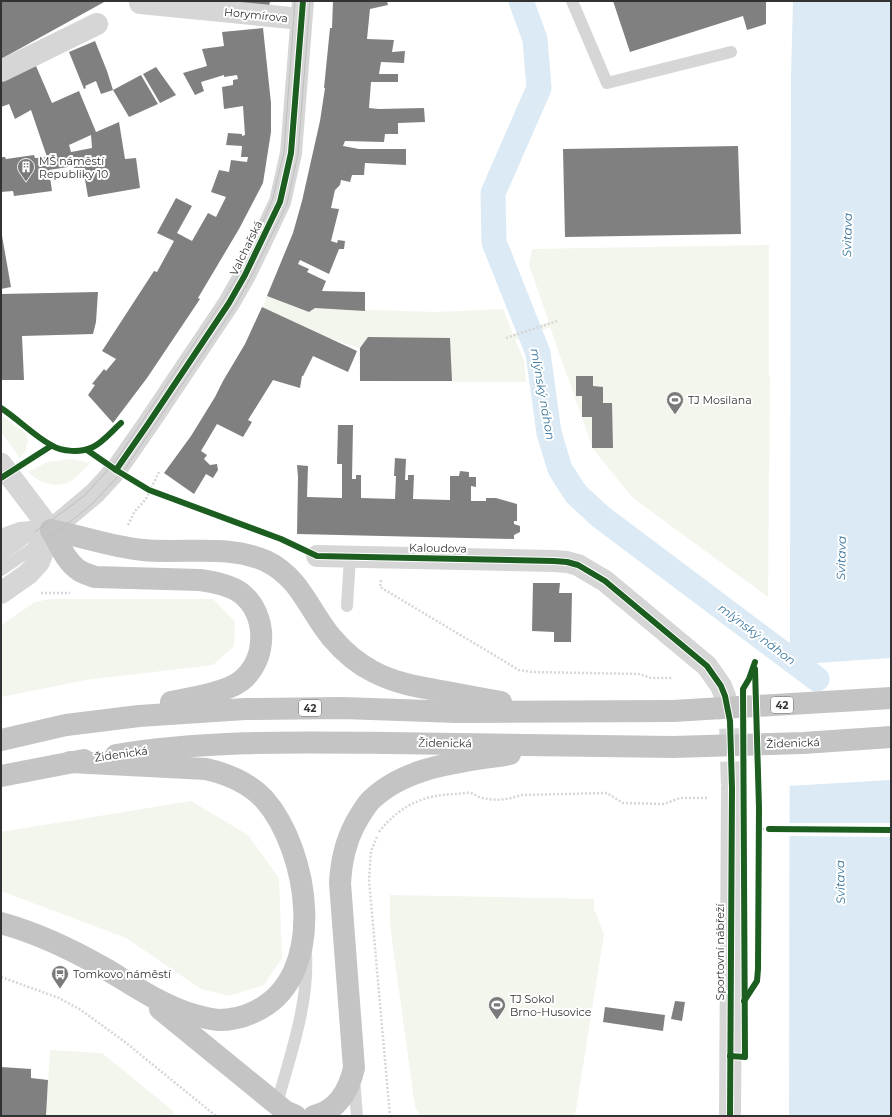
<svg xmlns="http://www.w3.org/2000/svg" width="892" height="1117" font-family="Montserrat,sans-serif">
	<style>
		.green { fill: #f2f6ed }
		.water { fill: #dbeaf4 }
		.pier { fill: #fff }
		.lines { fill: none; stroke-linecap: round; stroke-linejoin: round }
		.canal { stroke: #dbeaf4; stroke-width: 25 }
		.building { fill: #808080; fill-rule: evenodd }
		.street-tunnel { stroke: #d6d6d6; stroke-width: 22; stroke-dasharray: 22 11; stroke-linecap: butt }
		.path { stroke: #d6d6d6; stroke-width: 2.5; stroke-dasharray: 2 2; stroke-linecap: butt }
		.lane { stroke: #d6d6d6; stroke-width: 12 }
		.street { stroke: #d6d6d6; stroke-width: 22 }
		.highway { stroke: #c4c4c4; stroke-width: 22 }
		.tram { stroke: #bebebe; stroke-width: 1 }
		.highway-bridge { stroke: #c4c4c4; stroke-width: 22 }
		.cycleway-casing { stroke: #fff; stroke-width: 8 }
		.cycleway { stroke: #1b5e20; stroke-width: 6 }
		.labels { text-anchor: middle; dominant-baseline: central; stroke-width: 4; stroke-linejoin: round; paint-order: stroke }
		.shield { fill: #fff; stroke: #707070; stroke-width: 1 }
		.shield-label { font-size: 10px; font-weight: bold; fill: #323232 }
		.street-label { font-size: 11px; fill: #323232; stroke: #fff }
		.poi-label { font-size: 11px; fill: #323232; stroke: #fff; text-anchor: start }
		.water-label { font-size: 12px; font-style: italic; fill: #38759b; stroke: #fff }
	</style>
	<rect width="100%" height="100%" fill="#fff"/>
	<g class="green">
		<polygon points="769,245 769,376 770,376 768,597 633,498 593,449 550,327 515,340 524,360 526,382 360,381 359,348 328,338 262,309 267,296 309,312 315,308 436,312 503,309 513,334 549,322 529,265 532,249"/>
		<polygon points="1,415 25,433 28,440 25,452 20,458 1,432"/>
		<path d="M70,459L91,463C85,468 80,474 74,479C58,490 40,484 28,472L48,462Z"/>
		<polygon points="50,599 213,599 235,622 234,646 213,665 86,680 1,697 1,625 35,602"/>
		<polygon points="191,801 248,835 279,878 282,958 264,985 229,996 201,989 126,938 1,891 1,832"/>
		<polygon points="390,895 594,899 594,909 604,934 575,1116 420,1116 415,1107 390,925"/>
		<polygon points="50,1050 102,1053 173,1111 173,1116 46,1116"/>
	</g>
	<polygon class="water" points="793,1 891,1 891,1116 789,1116 791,78"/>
	<g class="pier">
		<polygon points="891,658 891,780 787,786 787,665"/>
		<polygon points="787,823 891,823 891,837 787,836"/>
	</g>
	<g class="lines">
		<polyline class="canal" points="521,1 535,39 539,88 493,193 494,242 538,353 549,433 560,469 576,494 601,517 817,679"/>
	</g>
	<g class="building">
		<polygon points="1,1 106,1 1,59"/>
		<polygon points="225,1 270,1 269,7"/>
		<polygon points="333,1 387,1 388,5 370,9 367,39 394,40 392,52 405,51 404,63 381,62 379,74 398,74 398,82 371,82 369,108 379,109 424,108 425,122 398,123 398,134 385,134 384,142 345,141 343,146 359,149 406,149 406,165 365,163 364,175 352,175 350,182 341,180 340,185 335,190 331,208 339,209 331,241 337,243 338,240 345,241 344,249 339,249 329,274 300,260 298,264 309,269 307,272 326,281 322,291 365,292 365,311 315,308 309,312 267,296 293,233 302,201 320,121 325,88 324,88 330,28 332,28"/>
		<polygon points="613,1 766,1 766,24 747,30 743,16 630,52"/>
		<polygon points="263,28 271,103 271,132 263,183 239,229 198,298 200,299 147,378 113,423 88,395 95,385 92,384 104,369 106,371 116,359 102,351 154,271 157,272 174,241 157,233 176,198 192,206 177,233 192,241 208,213 216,217 226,197 211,192 219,170 229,172 231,160 247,162 248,157 241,157 242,146 226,145 228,133 242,134 242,136 245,135 243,106 224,109 222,87 233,85 233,80 238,79 237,75 224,77 224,75 201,82 204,91 195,95 183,73 207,66 202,49 224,46 222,32"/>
		<polygon points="95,41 107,71 113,90 101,94 96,81 85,86 86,88 84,89 69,52"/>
		<path d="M36,66L52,103L79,91L96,132L119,122L125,159L136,158L140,188L88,197L83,168H74V166L49,170L52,191L14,196L13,191L1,192V157H5L6,159L34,155L35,158L47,157L31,110L15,119L9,104L1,107V80ZM91,135L92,148L71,152L69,145Z"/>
		<polygon points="156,67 176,95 160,103 143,74"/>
		<polygon points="141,75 158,104 129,117 113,90"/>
		<polygon points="738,146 741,234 565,237 563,149"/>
		<polygon points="1,230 11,287 1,289"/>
		<polygon points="98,292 96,322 93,334 22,336 24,380 1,380 1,294"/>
		<polygon points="262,307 357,351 348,372 313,356 303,376 302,376 300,388 273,380 248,420 252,422 243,437 217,424 201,451 207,455 204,459 210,465 217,464 218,470 213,478 206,474 194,494 164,473 191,436 215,397 223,381 245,344"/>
		<polygon points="368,337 450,338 452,381 360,381 360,348"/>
		<polygon points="576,376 593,376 593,386 603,387 603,403 612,403 613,448 592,448 592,417 582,417 582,396 576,396"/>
		<polygon points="338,425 353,425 352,479 356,479 356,475 361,475 361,498 395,499 396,476 394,476 395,458 406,459 405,480 408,480 408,475 414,475 413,499 450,500 450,476 459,476 460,471 469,472 469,477 476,477 476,487 471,486 471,501 486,501 486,498 496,498 517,504 517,521 514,521 514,524 520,526 520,532 514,535 514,539 297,534 298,477 297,465 308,466 307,497 342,498 342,464 337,464"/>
		<polygon points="533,583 560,583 559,593 572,593 571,642 554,642 554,632 532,631"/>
		<polygon points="675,1001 685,1002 682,1021 671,1019"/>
		<polygon points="605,1007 665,1015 663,1031 603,1022"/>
		<polygon points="1,1067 31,1069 31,1078 48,1080 46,1116 1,1116"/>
	</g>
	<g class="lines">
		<polyline class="street-tunnel" points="725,696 730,721 732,788"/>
		<g class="path">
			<polyline points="506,338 557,321"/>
			<polyline points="128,525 135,511 146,499 159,472"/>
			<polyline points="381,580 380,587 519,670 532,672 639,674 651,678 673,678"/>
			<polyline points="41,593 70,593"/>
			<polyline points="758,829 769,829"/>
			<path d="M379,832C399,806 423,795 455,794C460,794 466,792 471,793C475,794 478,797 482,798C496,801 508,800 521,795L607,793L623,803L664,804L680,798H709"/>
			<polyline points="377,837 371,851 369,880 390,1116"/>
			<polyline points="1,977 59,998 81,1010 125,1042 216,1116"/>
		</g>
		<g class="lane">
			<polyline points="572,1 607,83 731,52"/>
			<polyline points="1,556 24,539"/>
			<polyline points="1,570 46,539"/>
			<polyline points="347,606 350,556"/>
			<polyline points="354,1079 357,1116"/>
			<path d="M277,1104C290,1055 309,1005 306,953"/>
		</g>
		<g class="street">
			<polyline points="140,3 301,19"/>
			<polyline points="1,71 97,24"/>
			<polyline points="1,464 51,530"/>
			<polyline points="51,530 95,493 116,470 148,424 229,303 245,275 261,242 280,202 291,153 303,1"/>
			<polyline points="1,540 21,533 51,530"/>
			<polyline points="317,556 554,561 567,562 578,565 605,581 707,666 721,686 725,696"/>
			<polyline points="1,593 28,574 39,562 51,530"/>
			<polyline points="730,1116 732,788"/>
		</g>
		<g class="highway">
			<path d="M51,530C81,536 112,547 143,550C183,554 228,544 266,561C301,578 309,611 332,638C344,652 358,664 374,672C395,683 418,687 441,691C461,695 481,698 501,702"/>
			<path d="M51,530C59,544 66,562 80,571C85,574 90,575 95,577L200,580C214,582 230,585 241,593C268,615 268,659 241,681C225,693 191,698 171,702"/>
			<polyline points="1,740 66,725 139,716 245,709 342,708 457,712 673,711"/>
			<path d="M116,755C206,740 297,742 388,743C483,744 578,745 673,747"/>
			<polyline points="1,776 84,760"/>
			<path d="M1,923C38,933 73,950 106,969C134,986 157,1002 188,1013C198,1016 208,1019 218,1020C231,1020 244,1017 256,1011C329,976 309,850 264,799C248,782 228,774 206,769L70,762"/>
			<polyline points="160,1009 285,1111 296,1116"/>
			<path d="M314,1116C337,1111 349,1090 354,1068L340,883C341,863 345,843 355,824C359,817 364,808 370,801C406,765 463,762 510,754"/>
		</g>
		<g class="tram">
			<polyline points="35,532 68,508 85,495 115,462 224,299 239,274 272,201 284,152 295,1"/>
			<polyline points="49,537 75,518 92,504 125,469 235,306 251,277 287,204 298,154 310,1"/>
		</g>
		<g class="highway-bridge">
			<polyline points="673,711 891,698"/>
			<polyline points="673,747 803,743 891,737"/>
		</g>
		<defs>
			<g id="cycleway">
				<path d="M1,408C18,419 33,435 51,445C62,452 81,453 93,447C103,442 112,431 121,423"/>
				<polyline points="87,450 116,470 149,490 281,539 317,556 554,561 567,562 578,565 605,581 707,666 721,686 725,696 730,721 732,788 730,1116"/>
				<polyline points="116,470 148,424 229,303 245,275 280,202 291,153 303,1"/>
				<polyline points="1,478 51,446"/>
				<polyline points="769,829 891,830"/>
				<polyline points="744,1001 757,981 758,969 759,808 755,669"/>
				<polyline points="730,1056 745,1057 743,689 749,679 755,662"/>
			</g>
		</defs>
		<use href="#cycleway" class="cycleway-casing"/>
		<use href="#cycleway" class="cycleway"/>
	</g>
	<defs>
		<symbol id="building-pin" viewBox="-11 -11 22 30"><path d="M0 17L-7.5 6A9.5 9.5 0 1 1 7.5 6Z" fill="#7a7a7a" stroke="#fff"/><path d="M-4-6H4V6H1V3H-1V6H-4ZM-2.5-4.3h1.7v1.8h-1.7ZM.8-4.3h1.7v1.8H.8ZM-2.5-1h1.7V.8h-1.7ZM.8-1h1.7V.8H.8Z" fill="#fff"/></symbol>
		<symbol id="stadium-pin" viewBox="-11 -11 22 30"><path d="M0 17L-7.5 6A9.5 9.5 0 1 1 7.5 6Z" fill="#7a7a7a" stroke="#fff"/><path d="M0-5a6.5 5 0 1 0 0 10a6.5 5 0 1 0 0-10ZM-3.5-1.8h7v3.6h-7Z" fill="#fff"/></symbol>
		<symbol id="bus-pin" viewBox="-11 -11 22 30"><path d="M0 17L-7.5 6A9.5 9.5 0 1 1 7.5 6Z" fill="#7a7a7a" stroke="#fff"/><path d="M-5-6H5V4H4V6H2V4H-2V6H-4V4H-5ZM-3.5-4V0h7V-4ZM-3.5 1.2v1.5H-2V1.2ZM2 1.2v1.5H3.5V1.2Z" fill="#fff"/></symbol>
	</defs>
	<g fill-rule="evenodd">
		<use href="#building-pin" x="16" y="157" width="20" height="27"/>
		<use href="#stadium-pin" x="665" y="390" width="20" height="27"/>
		<use href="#bus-pin" x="50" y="964" width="20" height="27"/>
		<use href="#stadium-pin" x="487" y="995" width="20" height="27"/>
	</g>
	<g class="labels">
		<g class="shield">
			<rect x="771" y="697" width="22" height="16" rx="3"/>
			<rect x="299" y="700" width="22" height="16" rx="3"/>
		</g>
		<g class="shield-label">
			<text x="782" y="705">42</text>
			<text x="310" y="708">42</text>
		</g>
		<g class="street-label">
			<text transform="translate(256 15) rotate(6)">Horymírova</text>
			<text transform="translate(246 248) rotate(-64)">Valchařská</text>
			<text transform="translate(438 548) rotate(1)">Kaloudova</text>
			<text transform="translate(445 743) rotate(1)">Židenická</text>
			<text transform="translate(793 743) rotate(-2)">Židenická</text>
			<text transform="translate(121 754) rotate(-8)">Židenická</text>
			<text transform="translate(720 952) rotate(-90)">Sportovní nábřeží</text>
		</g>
		<g class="poi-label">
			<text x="39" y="161">MŠ náměstí<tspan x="39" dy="13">Republiky 10</tspan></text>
			<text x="688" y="400">TJ Mosilana</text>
			<text x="73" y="974">Tomkovo náměstí</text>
			<text x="510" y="999">TJ Sokol<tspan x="510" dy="13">Brno-Husovice</tspan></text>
		</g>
		<g class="water-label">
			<text transform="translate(847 235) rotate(-89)">Svitava</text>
			<text transform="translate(543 394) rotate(80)">mlýnský náhon</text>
			<text transform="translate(841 558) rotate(-89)">Svitava</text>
			<text transform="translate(757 634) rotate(37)">mlýnský náhon</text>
			<text transform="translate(840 882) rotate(-91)">Svitava</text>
		</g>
	</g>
	<rect width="892" height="1117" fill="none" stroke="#323232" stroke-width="4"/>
</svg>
